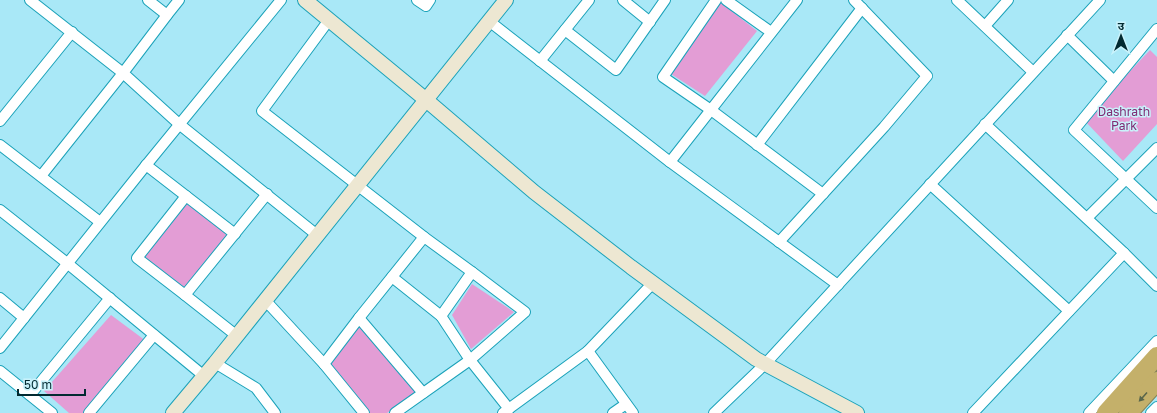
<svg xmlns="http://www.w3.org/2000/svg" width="1157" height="413" font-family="'Golos Text','Noto Sans Devanagari',sans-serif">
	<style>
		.green { fill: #e39dd5 }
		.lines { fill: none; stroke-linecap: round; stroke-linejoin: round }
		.street-casing { stroke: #1ba2b9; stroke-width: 12 }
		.secondary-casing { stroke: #1ba2b9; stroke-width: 16 }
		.highway-casing { stroke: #808156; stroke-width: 20 }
		.street { stroke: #fff; stroke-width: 10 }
		.secondary { stroke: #ede7d2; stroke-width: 14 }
		.highway { stroke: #c4b06a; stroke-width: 18 }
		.oneway { fill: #59664b }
		.labels { text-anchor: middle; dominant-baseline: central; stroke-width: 3; stroke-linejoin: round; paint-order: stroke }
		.park-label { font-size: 12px; fill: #802c74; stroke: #c9f2fb }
	</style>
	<rect width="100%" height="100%" fill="#a9e8f7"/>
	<g class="green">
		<polygon points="720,2 757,31 705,96 671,74"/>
		<polygon points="1150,50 1157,57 1157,124 1123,161 1084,120"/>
		<polygon points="187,202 228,234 184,290 142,258"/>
		<polygon points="472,284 514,312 471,349 452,315"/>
		<polygon points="111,315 146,341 83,413 69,413 44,391"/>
		<polygon points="359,324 418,393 387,413 368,413 328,363"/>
	</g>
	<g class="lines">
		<defs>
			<g id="street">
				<polyline points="30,0 123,73 41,176"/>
				<polyline points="148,0 167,15 179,0"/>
				<polyline points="417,0 426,6 430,0"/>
				<polyline points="623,0 650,22"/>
				<polyline points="716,0 663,77 711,110 823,194"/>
				<polyline points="726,0 771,32"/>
				<polyline points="957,0 1033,72"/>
				<polyline points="167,15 123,73 179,124 317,235"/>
				<polyline points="329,20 262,111 424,237"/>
				<polyline points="489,21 670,162 838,285"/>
				<polyline points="985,26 1008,0"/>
				<polyline points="1157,29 1074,130 1157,208"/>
				<polyline points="565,30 616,70 665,0"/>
				<polyline points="1067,35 1114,81"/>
				<polyline points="540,61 589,0"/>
				<polyline points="0,121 72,32"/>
				<polyline points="985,124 1124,253 1157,286"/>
				<polyline points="0,145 100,222"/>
				<polyline points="757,145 862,8"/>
				<polyline points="670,162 797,0"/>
				<polyline points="146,165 235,234"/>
				<polyline points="930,184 1069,311"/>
				<polyline points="0,210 67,263 204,376"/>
				<polyline points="1087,218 1157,148"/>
				<polyline points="779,242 884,127 927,76 854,0"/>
				<polygon points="472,272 525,312 470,360 441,316"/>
				<polyline points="392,277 441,316"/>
				<polyline points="185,295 137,258 186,196"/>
				<polyline points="0,298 24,318"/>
				<polyline points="265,300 324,364"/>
				<polyline points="359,318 424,237 472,272"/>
				<polyline points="237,336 185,295 267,194"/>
				<polyline points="0,348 143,169 281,0"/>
				<polyline points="588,351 653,283"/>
				<polyline points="215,363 256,388 275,413"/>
				<polyline points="0,371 52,413"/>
				<polyline points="30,395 110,298"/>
				<polyline points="89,413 154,335"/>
				<polyline points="364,413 324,364 359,318 423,393"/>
				<polyline points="395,413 470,360 509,409"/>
				<polyline points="503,413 588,351 633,413"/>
				<polyline points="613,413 626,404"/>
				<polyline points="714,413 765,364 1100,0"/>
				<polyline points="973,413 1124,253"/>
				<polyline points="1089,413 1157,341"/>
				<polyline points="1151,413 1157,407"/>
			</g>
			<g id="secondary">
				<polyline points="305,0 425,99 534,192 631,267 756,359 857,413"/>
				<polyline points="173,413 215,363 506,0"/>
			</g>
			<g id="highway">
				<polyline points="1106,413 1157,356"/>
				<polyline points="1128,413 1157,381"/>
			</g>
		</defs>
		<use href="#street" class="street-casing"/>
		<use href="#secondary" class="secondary-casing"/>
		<use href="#highway" class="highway-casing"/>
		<use href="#street" class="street"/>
		<use href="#secondary" class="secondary"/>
		<use href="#highway" class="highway"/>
	</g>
	<defs><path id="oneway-solid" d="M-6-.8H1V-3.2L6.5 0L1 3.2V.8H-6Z"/></defs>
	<use class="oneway" href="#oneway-solid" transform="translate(1143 397) rotate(132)"/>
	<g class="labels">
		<g class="park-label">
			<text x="1124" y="111">Dashrath<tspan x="1124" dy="14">Park</tspan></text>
		</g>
	</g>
	<g transform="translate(1121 36)" stroke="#c9f2fb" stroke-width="3" paint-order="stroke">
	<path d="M0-3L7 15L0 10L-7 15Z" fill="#022a31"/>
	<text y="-6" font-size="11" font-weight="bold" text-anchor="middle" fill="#022a31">उ</text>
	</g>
	<path d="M18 389v6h67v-6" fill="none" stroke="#022a31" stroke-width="2"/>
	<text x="24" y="389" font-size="12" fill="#022a31" stroke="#c9f2fb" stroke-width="3" paint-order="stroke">50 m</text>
</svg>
